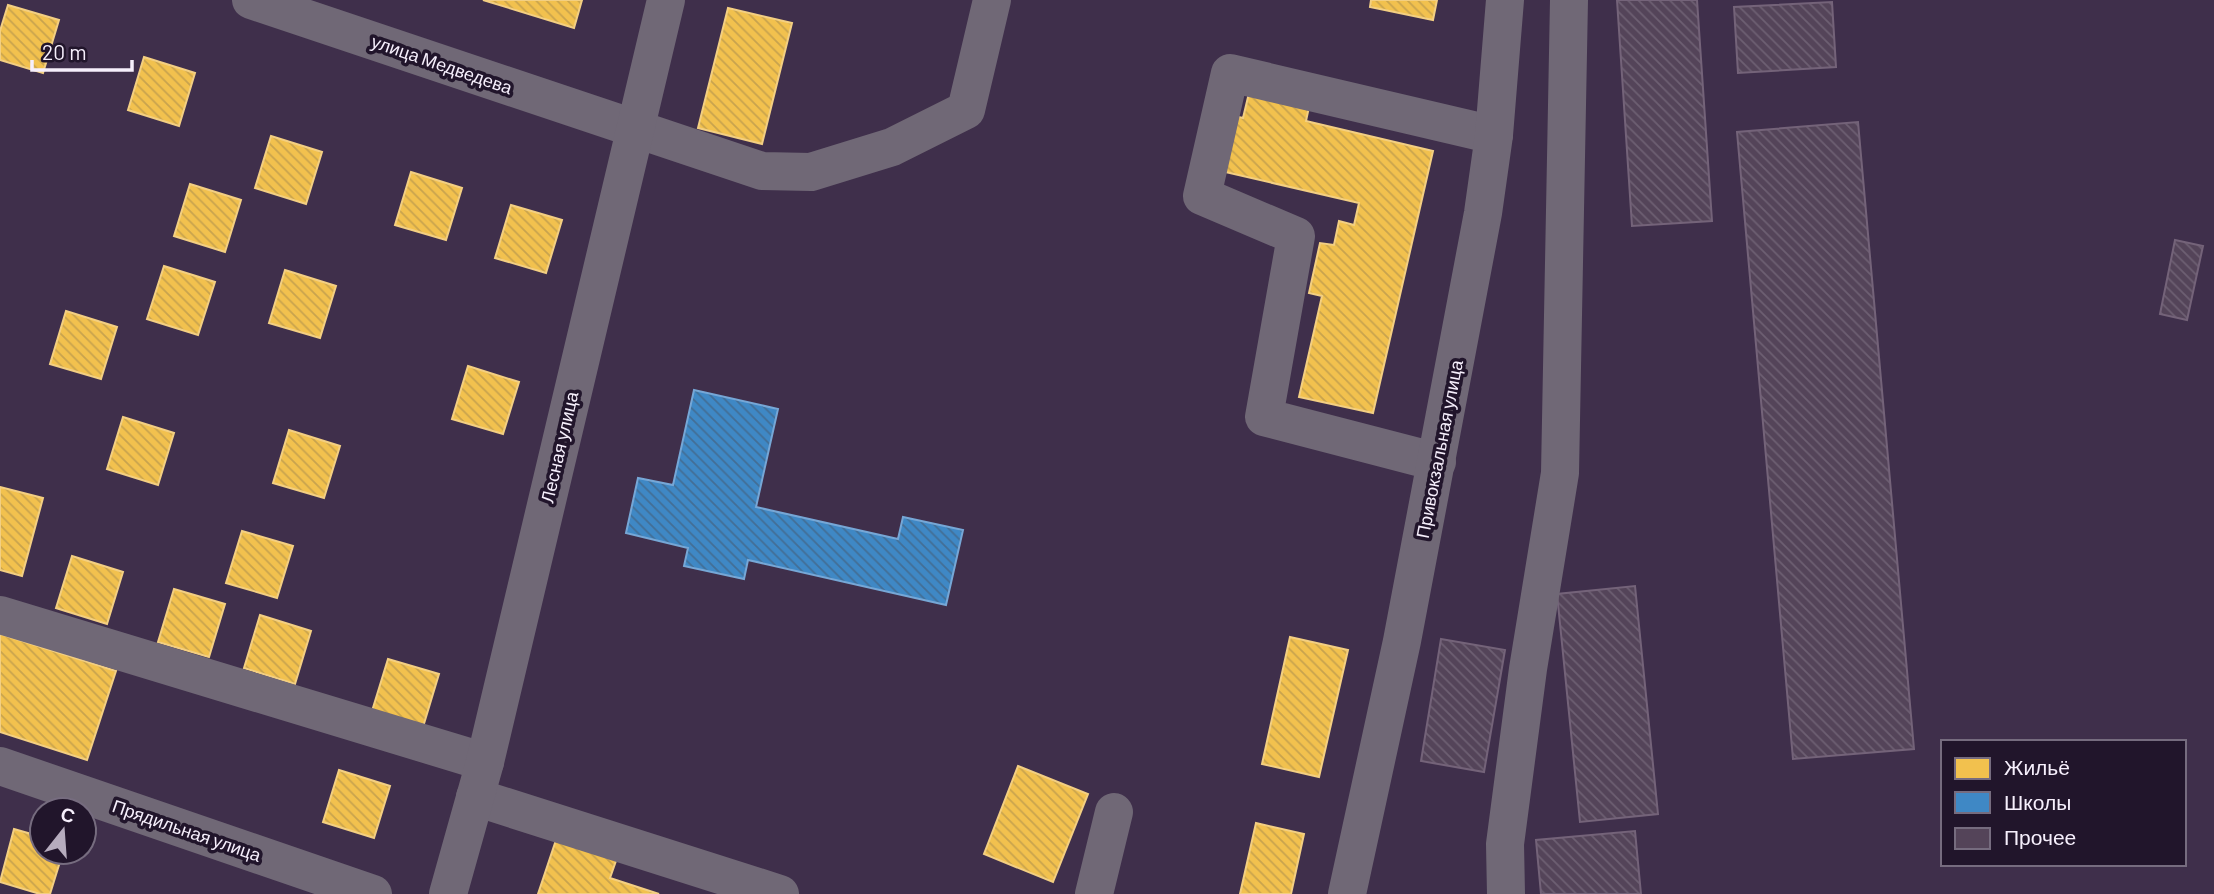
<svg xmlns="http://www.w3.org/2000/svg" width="2214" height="894" font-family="Barlow,sans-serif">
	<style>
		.homes { fill: url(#homes-back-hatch); stroke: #f3cf82; stroke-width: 2 }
		.schools { fill: url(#schools-back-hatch); stroke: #76a7d6; stroke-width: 2 }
		.building { fill: url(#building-back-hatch); stroke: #746379; stroke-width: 2 }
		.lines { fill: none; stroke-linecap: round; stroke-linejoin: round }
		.minor { stroke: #706876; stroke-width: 38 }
		.labels { text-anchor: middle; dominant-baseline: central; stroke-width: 7; stroke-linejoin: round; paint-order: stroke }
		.street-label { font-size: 18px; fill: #f6effc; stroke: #21152b }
	</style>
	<defs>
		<pattern id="homes-back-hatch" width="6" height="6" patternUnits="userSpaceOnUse" patternTransform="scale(1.75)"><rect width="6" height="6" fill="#f2c14e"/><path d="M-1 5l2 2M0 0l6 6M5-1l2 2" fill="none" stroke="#c8a34e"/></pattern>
		<pattern id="schools-back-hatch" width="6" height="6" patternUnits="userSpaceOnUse" patternTransform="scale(1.75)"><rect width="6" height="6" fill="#3f88c5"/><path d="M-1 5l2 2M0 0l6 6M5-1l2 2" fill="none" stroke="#436e95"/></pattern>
		<pattern id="building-back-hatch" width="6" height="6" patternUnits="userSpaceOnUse" patternTransform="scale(1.75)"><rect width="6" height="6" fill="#544459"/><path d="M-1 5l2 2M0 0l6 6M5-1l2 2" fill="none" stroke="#6d5f72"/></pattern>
	</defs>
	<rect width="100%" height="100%" fill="#3f2f4b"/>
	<g class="homes">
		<polygon points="483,0 582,0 574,28"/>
		<polygon points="1371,0 1437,0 1433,20 1370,7"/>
		<polygon points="8,5 59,20 43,73 0,60 0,31"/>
		<polygon points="728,8 792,23 762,144 698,128"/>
		<polygon points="144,57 195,73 179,126 128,110"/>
		<polygon points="1249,93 1309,107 1306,121 1433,151 1373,413 1299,397 1322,296 1309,293 1320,243 1334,245 1339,221 1354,225 1359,203 1221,171 1234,116 1243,118"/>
		<polygon points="271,136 322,152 306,204 255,188"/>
		<polygon points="411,172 462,188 446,240 395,225"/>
		<polygon points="190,184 241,200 225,252 174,236"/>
		<polygon points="511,205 562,220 546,273 495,258"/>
		<polygon points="164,266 215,282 198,335 147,319"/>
		<polygon points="285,270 336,286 320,338 269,323"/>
		<polygon points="66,311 117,327 101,379 50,364"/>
		<polygon points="468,366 519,382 503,434 452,419"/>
		<polygon points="123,417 174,433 158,485 107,469"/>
		<polygon points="289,430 340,446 324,498 273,483"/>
		<polygon points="0,487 43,498 22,576 0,570"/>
		<polygon points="242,531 293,546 277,598 226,583"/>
		<polygon points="72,556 123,572 107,624 56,608"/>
		<polygon points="174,589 225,604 209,657 158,642"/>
		<polygon points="260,615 311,631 295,684 244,668"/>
		<polygon points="0,634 116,671 87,760 0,732"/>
		<polygon points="1290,637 1348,650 1319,777 1262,764"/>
		<polygon points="388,659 439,674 423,727 372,711"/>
		<polygon points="1018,766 1088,794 1053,882 984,854"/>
		<polygon points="339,770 390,786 374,838 323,822"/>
		<polygon points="1256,823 1304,834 1291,894 1240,894"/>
		<polygon points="14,829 42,837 42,852 63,852 50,894 40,894 0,882"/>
		<polygon points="558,834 618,855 610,878 659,894 538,894"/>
	</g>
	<polygon class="schools" points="694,390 778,409 756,507 898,539 903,517 963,530 946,605 748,560 744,579 684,566 688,548 626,533 638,478 673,485"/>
	<g class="building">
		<polygon points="1617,0 1697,0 1712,221 1632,226"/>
		<polygon points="1832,2 1836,67 1738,73 1734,7"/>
		<polygon points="1858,122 1914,749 1793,759 1737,132"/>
		<polygon points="2175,240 2203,246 2187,320 2160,314"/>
		<polygon points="1635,586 1658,814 1580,822 1557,594"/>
		<polygon points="1441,639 1505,650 1484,772 1421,761"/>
		<polygon points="1635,831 1641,894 1541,894 1536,840"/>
	</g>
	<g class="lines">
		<g class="minor">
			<polyline points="251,0 762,171 811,172 892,147 966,110 992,0"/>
			<polyline points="1437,462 1264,417 1296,236 1202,196 1230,73 1494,135"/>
			<polyline points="0,615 485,762"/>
			<polyline points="0,766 373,894"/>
			<polyline points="475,797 780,894"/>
			<polyline points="448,894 485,762 666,0"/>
			<polyline points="1094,894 1114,812"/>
			<polyline points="1347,894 1402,641 1483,213 1494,135 1505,0"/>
			<polyline points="1506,894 1505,844 1528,669 1560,473 1569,0"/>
		</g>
	</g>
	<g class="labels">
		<g class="street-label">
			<text transform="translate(442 64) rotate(19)">улица Медведева</text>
			<text transform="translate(559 447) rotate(-77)">Лесная улица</text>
			<text transform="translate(1439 449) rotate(-79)">Привокзальная улица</text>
			<text transform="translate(187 830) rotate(19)">Прядильная улица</text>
		</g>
	</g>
	<rect x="1941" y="740" width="245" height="126" fill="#21152b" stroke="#766c7f" stroke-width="2"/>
	<rect x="1955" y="758" width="35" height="21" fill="#f2c14e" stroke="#766c7f" stroke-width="2"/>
	<text x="2004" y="775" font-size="21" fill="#f6effc">Жильё</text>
	<rect x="1955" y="792" width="35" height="21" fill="#3f88c5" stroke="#766c7f" stroke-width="2"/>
	<text x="2004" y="810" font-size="21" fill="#f6effc">Школы</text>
	<rect x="1955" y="828" width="35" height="21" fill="#544459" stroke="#766c7f" stroke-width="2"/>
	<text x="2004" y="845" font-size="21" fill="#f6effc">Прочее</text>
	<g transform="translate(63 831) rotate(17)"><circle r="33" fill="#21152b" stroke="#766c7f" stroke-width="2"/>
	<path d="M0-5L12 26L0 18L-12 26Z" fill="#b6acbe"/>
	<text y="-10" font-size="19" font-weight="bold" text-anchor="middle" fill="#f6effc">С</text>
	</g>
	<path d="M32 60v10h100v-10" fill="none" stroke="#f6effc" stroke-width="3.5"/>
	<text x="42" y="60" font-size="21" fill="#f6effc" stroke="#21152b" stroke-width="5" paint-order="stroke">20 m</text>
</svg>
